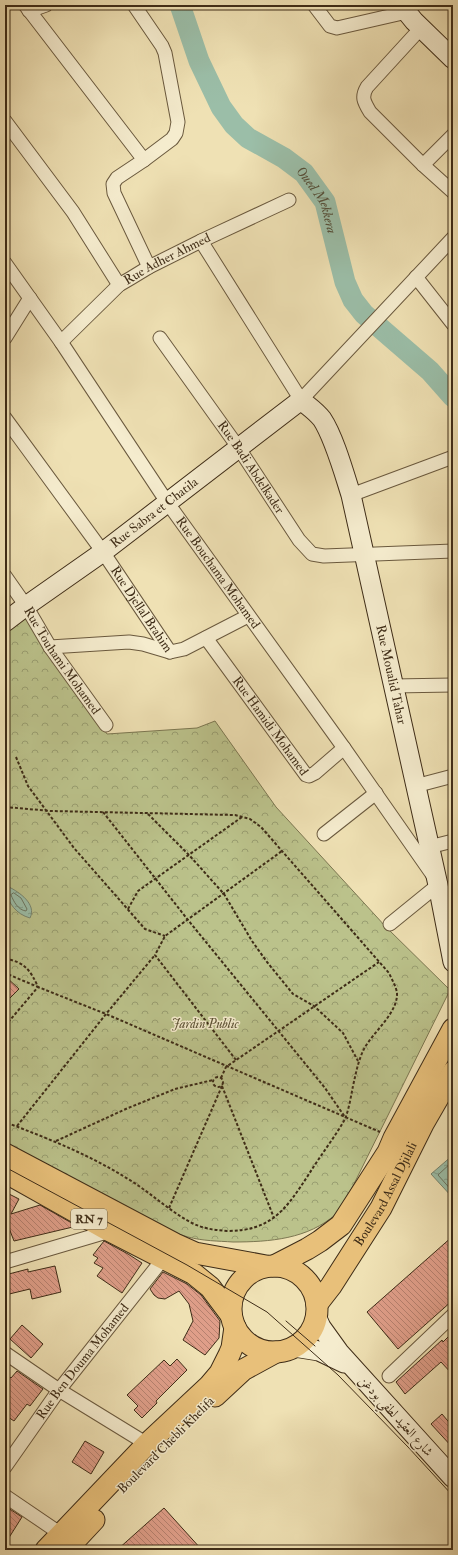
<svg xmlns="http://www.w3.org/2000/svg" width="458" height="1555" font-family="'IM FELL Double Pica',Amiri,serif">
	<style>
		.park { fill: url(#park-crowns); stroke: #7c7751 }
		.water { fill: url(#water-ripples); stroke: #76846e }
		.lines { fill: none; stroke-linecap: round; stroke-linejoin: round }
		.shore { stroke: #6c7560; stroke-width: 1 }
		.river { stroke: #9bbea8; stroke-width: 21 }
		.building { fill: url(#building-back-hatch); stroke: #3e2c17 }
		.street-casing { stroke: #6a593e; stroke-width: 15 }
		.secondary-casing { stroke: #3e2c17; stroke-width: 21 }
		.primary-casing { stroke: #3e2c17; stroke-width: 23 }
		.path { stroke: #3e2c17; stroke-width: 2; stroke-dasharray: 3 2; stroke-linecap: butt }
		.street { stroke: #f5ecce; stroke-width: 13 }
		.secondary { stroke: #f5ecce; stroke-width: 19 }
		.primary { stroke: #e8c07a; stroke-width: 21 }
		.tram { stroke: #3e2c17; stroke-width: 1 }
		.labels { text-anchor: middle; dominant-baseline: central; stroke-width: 3; stroke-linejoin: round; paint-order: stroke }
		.shield { fill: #f5ecce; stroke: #75664e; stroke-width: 1 }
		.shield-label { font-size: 12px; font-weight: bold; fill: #3e2c17 }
		.street-label { font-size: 13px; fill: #3e2c17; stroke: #f5ecce }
		.park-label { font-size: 13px; font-style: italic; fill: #5d5234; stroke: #f5ecce }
		.water-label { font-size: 14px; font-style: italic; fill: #55503b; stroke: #f5ecce }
	</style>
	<defs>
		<pattern id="park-crowns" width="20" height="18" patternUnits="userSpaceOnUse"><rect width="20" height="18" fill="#bbc28b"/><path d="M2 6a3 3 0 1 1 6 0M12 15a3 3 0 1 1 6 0" fill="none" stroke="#999e71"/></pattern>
		<pattern id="water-ripples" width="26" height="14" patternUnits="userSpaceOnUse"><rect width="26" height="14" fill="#9bbea8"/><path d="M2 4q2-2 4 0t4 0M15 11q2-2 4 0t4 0" fill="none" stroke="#809b88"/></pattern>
		<pattern id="building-back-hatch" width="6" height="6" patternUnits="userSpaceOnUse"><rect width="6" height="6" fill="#df9e89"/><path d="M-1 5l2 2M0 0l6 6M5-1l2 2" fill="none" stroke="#b6816f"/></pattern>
	</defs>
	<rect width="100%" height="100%" fill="#efe1b4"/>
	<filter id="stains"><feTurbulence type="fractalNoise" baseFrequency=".005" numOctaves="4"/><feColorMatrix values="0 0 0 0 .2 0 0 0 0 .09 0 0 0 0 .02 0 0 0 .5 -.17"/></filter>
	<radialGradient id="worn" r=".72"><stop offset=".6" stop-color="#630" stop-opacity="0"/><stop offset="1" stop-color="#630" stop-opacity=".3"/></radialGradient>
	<path class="park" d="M26,616L107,734L197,728L215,721L276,807L386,927L450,990L348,1196C344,1201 341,1209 336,1214C308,1239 270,1242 233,1242C218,1241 203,1241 188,1237C180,1235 173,1232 165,1230L5,1146V625Z"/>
	<g class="water">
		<path d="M9,887C19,892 37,904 30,918C16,914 9,904 5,890Z"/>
		<polygon points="453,1155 453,1198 431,1174"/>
	</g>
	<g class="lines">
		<g class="shore">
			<path d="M14,893L21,898L27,909L26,911C18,910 14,902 11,895Z"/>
			<polyline points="453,1161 438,1175 453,1192"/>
		</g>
		<path class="river" id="s1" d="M180,5L199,61L221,107L234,125L248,138L284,158L304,173L325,202L345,282L353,300L364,314L430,371L453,397"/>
	</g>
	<g class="building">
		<polygon points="5,976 19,989 5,1003"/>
		<polygon points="5,1192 19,1199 11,1214 40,1205 77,1226 14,1241 7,1223 5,1227"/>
		<polygon points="453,1236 453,1300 398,1349 367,1312"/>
		<polygon points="104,1241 128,1254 142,1263 122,1293 97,1276 103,1268 94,1263 98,1258 93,1255"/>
		<polygon points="55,1266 61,1292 32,1299 30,1289 5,1295 5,1275 28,1269 28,1272"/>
		<polygon points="163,1272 187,1284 201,1295 220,1321 219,1338 205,1355 183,1340 193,1321 189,1304 179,1291 165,1299 158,1298 154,1295 150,1289"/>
		<polygon points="22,1325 43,1344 31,1358 10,1339"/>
		<polygon points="453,1332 453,1375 441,1362 405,1394 396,1382 442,1340 443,1342"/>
		<polygon points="177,1359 187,1370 156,1401 157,1403 142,1418 134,1410 138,1406 127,1395 164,1360 170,1366"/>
		<polygon points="17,1371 43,1389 30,1406 27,1404 14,1421 5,1415 5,1372 11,1378"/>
		<polygon points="442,1414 453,1427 453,1448 431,1424"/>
		<polygon points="85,1441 104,1452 91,1474 72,1462"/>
		<polygon points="5,1506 22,1517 5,1544"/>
		<polygon points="164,1508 202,1550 117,1550"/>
	</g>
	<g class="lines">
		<defs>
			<g id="street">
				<polyline points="25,5 144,160"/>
				<polyline points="134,5 162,46 165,53 178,122 176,133 172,139 144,160 117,178 113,184 114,193 149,267"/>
				<polyline points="314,5 330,26 337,28 407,12"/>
				<polyline points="29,11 46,5"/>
				<path d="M421,28L367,87C361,97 364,102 370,112L423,165L453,192"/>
				<polyline points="5,121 73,212 119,285"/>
				<polyline points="423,165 453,135"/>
				<polyline points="201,241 301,400 453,238"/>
				<path id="s2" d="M5,263L61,342L167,502L344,748L432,874"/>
				<polyline points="416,277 453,324"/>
				<polyline points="5,338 30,298"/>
				<path id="s3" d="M160,338L238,447L299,540L312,554L324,556L453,551"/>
				<path id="s4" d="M61,342L119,285L131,278L149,267L201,241L289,200"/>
				<path id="s5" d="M5,418L103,552L170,652L184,649L248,616"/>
				<polyline points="351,495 453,457"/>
				<path id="s6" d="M5,576L26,606L50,647L106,725"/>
				<path id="s7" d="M206,638L306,775L309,776L315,773L344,748"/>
				<polyline points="50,647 129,642 143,644 170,652"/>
				<polyline points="393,686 453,685"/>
				<polyline points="415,786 453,776"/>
				<polyline points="324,834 376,793"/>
				<polyline points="429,847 453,841"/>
				<polyline points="390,924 438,885"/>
				<polyline points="5,1262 110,1231"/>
				<polyline points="5,1353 59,1390 147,1444"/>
				<polyline points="389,1376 453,1315"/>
				<path id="s8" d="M5,1467L59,1390L163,1259"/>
				<polyline points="5,1496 61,1534"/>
			</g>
			<g id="secondary">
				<polyline points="401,5 414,21 453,59"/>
				<path id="s9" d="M5,622L26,606L103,552L301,400C308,406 316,411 322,419C334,437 344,473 351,495L438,885L453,962"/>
				<polyline points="316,1316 321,1327 339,1352 453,1478"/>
				<polyline points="294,1347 319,1351 344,1363"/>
			</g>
			<g id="primary">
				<polyline points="5,1154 175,1244 195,1253 266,1266"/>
				<polyline points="5,1172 110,1231 194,1274 210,1287 231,1315"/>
				<polyline points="274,1266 307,1249 320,1241 341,1225 388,1152 394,1138 453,1029"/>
				<circle cx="274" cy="1309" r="43"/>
				<path id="s10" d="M317,1304L331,1286L381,1208L423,1124L453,1072"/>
				<polyline points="215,1396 243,1370 276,1352"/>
				<polyline points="46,1550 147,1444 209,1386 220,1373 229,1355 232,1348 235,1327"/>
				<polyline points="66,1550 94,1520"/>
			</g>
		</defs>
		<use href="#street" class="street-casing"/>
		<use href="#secondary" class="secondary-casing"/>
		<use href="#primary" class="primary-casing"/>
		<g class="path">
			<polyline points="16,757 28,786 74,848 145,929 165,936"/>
			<path d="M5,807L51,811L235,815L250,819L261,827L389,973C392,980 396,986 397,993C398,1013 373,1032 364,1049C358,1061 356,1073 353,1086C351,1096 349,1109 345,1119C335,1137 320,1156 309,1174C286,1209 272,1231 227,1231C215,1230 204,1229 192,1223C169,1211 150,1192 128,1179C88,1154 49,1139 5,1122"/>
			<polyline points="103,812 188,920 325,1088 345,1117"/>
			<polyline points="148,814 189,855 224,894 252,941 267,962 293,994 314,1006 343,1033 358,1061"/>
			<polyline points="128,909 138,891 242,817"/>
			<path d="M5,959C24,961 31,971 38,987L5,973"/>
			<polyline points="5,1026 38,987 106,1014 380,1132"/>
			<polyline points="236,1060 155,955 165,936 282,851"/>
			<circle cx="218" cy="1082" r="5"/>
			<polyline points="221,1078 226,1067 379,962"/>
			<polyline points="222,1086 274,1218"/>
			<polyline points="17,1126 106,1014 155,955"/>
			<polyline points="56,1141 128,1108 175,1089 213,1080"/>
			<polyline points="169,1208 222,1086"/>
		</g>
		<use href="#street" class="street"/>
		<use href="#secondary" class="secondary"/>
		<use href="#primary" class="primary"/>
		<g class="tram">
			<polyline points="5,1167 187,1265 267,1312 338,1375 408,1447 453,1496"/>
			<polyline points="286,1321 315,1346"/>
		</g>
	</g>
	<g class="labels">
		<rect class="shield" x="71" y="1209" width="36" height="20" rx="3"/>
		<g class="shield-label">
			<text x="89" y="1219">RN 7</text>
		</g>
		<g class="street-label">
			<text stroke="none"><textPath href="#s4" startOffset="136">Rue Adher Ahmed</textPath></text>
			<text stroke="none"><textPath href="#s3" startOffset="158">Rue Badi Abdelkader</textPath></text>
			<text stroke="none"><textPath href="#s9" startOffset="185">Rue Sabra et Chatila</textPath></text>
			<text stroke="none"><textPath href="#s2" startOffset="376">Rue Bouchama Mohamed</textPath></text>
			<text stroke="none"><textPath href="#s5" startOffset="235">Rue Djellal Brahim</textPath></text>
			<text stroke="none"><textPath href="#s6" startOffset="102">Rue Touhami Mohamed</textPath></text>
			<text stroke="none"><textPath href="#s9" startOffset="664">Rue Moualid Tahar</textPath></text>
			<text stroke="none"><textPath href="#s7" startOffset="109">Rue Hamidi Mohamed</textPath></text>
			<text stroke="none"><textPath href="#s10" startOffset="130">Boulevard Assal Djilali</textPath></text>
			<text stroke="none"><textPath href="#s8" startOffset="131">Rue Ben Douma Mohamed</textPath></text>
			<text transform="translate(396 1416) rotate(48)">شارع العقيد لطفي بودغن</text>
			<text transform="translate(166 1445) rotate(-45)">Boulevard Chebli Khelifa</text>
		</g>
		<g class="park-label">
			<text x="205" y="1024">Jardin Public</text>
		</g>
		<g class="water-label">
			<text stroke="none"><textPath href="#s1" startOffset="248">Oued Mekkera</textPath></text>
		</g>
	</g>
	<rect width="458" height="1555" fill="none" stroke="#efe1b4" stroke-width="20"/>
	<rect x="6" y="6" width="446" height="1543" fill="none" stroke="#3e2c17" stroke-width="2"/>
	<rect x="10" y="10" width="438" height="1535" fill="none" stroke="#3e2c17"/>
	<rect width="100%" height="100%" filter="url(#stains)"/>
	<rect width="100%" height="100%" fill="url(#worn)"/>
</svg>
